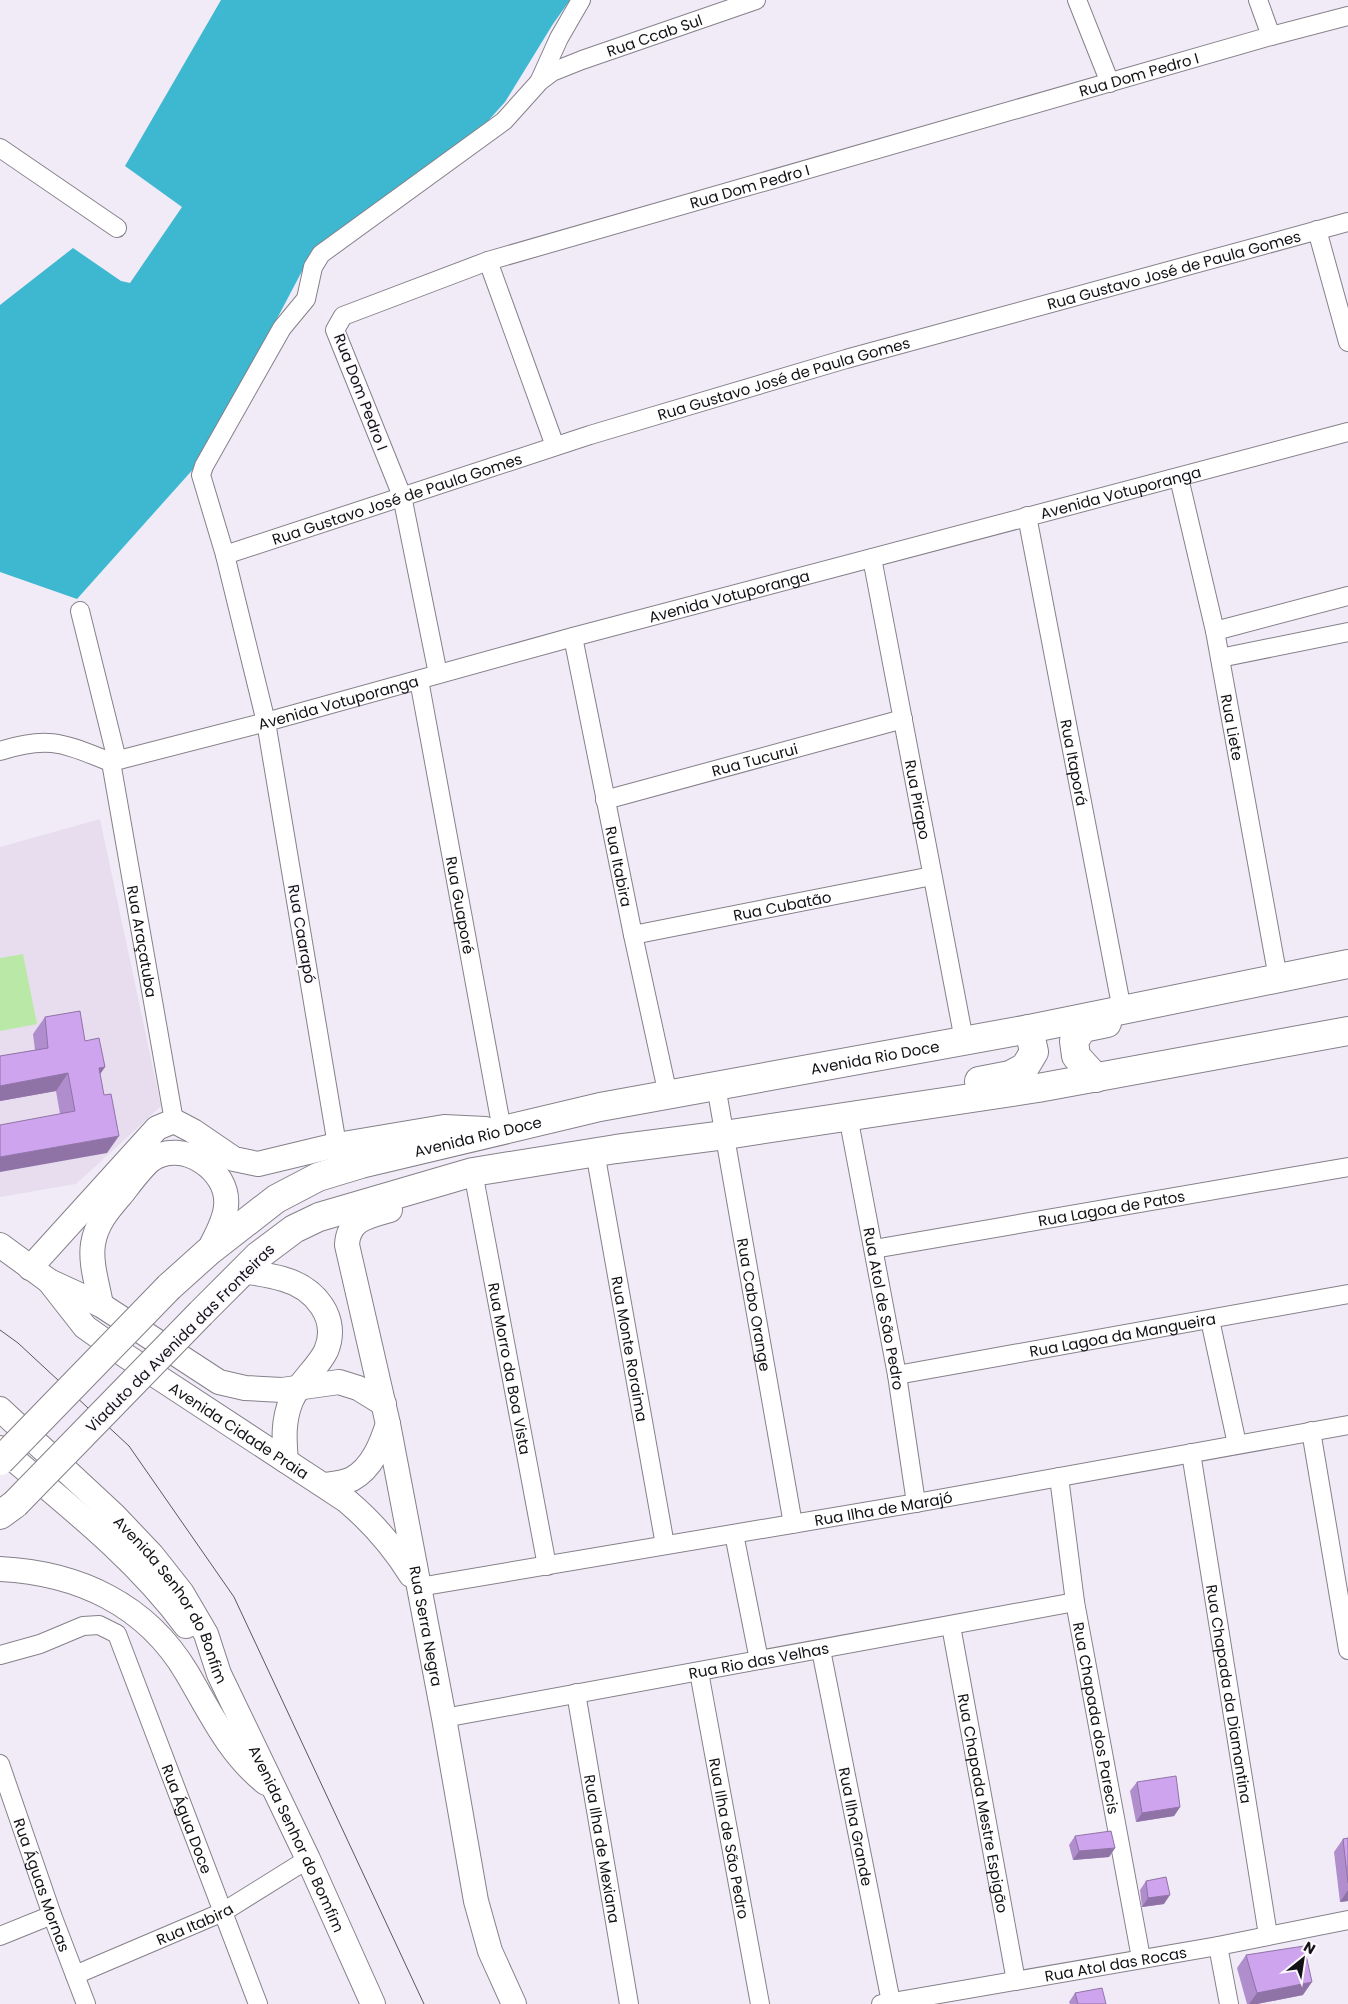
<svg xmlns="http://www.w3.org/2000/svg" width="1348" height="2004" font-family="Poppins,sans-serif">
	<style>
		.built { fill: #e7ddef }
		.green { fill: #bae8a6 }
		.water { fill: #3eb8d0 }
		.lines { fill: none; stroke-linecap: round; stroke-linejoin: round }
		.minor-casing { stroke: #85808a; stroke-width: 20 }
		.secondary-casing { stroke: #85808a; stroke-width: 26 }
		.primary-casing { stroke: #85808a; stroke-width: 30 }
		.minor { stroke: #fff; stroke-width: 18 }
		.secondary { stroke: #fff; stroke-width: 24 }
		.primary { stroke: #fff; stroke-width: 28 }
		.tram { stroke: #5b575e; stroke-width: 1 }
		.primary-bridge-casing { stroke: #85808a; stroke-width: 30; stroke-linecap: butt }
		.primary-bridge { stroke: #fff; stroke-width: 28 }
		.wall { fill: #b08dcc }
		.shaded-wall { fill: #9073a6 }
		.building { fill: #cda4ed; stroke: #9073a6 }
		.labels { text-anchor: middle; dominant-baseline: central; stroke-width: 4; stroke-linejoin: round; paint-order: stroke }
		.street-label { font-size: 15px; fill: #131115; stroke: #fdfaff }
	</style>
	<rect width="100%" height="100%" fill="#f1ebf7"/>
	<polygon class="built" points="100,819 161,1106 76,1184 0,1197 0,847"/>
	<polygon class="green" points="23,954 37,1024 0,1031 0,958"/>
	<polygon class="water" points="221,0 570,0 553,24 505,102 479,131 310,256 204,457 77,599 0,572 0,305 73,248 121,281 130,283 182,207 125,166"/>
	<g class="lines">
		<defs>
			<g id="minor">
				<polyline points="1077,0 1110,83"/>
				<polyline points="1258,0 1271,36"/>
				<polyline points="540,80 559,38 581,0"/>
				<polyline points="0,148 117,228"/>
				<polyline points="1317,230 1348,342"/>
				<polyline points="488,261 555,446"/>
				<path id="s1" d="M1179,478L1215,631L1278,978"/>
				<path id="s2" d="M1027,516L1122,1010"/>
				<path id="s3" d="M225,555L590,435L846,359L1348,222"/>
				<path id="s4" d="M872,558L964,1040"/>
				<polyline points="80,611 117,760"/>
				<polyline points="1215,631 1348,596"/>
				<path id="s5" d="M573,637L633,935L668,1095"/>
				<polyline points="1220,658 1348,632"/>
				<path id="s6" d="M438,674L402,496L335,330L343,316L488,261L1271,36L1348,16"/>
				<path id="s7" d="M419,680L502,1130"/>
				<path d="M0,751C50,735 64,744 111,762"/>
				<path id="s8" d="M111,762L266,722L573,637L1348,432"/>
				<path id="s9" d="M111,762L174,1121"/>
				<path id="s10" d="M605,800L903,719"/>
				<path id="s11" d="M633,935L932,876"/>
				<path id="s12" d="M716,1086L793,1524"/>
				<path id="s13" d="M848,1116L897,1375L916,1503"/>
				<path id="s14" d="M337,1145L266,722L225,555L201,475L204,466L282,328L306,299L313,267L321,254L504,121L540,81L552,72L582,60L756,0"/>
				<path id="s15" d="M595,1152L665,1545"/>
				<path id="s16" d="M473,1172L547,1566"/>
				<path id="s17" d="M874,1249L1348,1167"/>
				<polyline points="1210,1320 1237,1444"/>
				<path id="s18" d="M897,1375L1348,1294"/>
				<polyline points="1311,1431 1348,1650"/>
				<path id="s19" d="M1191,1453L1268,1935"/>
				<path id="s20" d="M1059,1477L1075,1602L1141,1958"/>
				<polyline points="734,1534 759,1660"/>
				<path id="s21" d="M419,1587L916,1503L1348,1425"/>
				<path id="s22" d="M951,1626L1016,1981"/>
				<path id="s23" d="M821,1650L891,2002"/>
				<path id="s24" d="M0,1655L40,1644L83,1626L99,1625L117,1634L258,2004"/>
				<path id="s25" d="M699,1672L760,2004"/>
				<path id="s26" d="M576,1693L629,2004"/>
				<path id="s27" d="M444,1718L1075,1602"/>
				<path id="s28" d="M0,1764L52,1915L86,2004"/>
				<polyline points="0,1936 52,1915"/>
				<polyline points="1218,1946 1229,2004"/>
				<path id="s29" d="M75,1975L223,1912L308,1859"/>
				<path id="s30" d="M881,2004L1218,1946L1348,1920"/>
			</g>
			<g id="secondary">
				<path id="s31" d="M390,1210C369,1216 348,1219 347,1245L388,1424L444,1718L476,1901L490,1951L514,2004"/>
				<polyline points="0,1245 49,1281 101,1305 219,1382 245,1388 282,1390 339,1382 358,1388 384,1404"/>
				<polyline points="30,1268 157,1128 174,1121 193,1131 234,1159 258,1164 337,1145 444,1127 485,1129"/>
				<path d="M242,1271C256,1273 270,1275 283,1279C315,1288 340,1318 326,1351C317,1369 299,1382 291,1401C283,1421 284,1439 286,1461"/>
				<path id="s32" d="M49,1281L85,1327L126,1356L347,1501C373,1523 393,1546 411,1575"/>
				<path d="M101,1305C98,1286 90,1264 93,1244C96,1224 108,1210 121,1195C129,1185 141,1168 151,1160C182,1138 230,1170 226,1206C225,1222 215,1237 208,1252"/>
				<path id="s33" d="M0,1409L114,1515L152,1555L182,1593L206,1634L219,1674L308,1859L373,2004"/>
				<path d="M0,1448C66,1504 134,1556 186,1626"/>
				<path d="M325,1485C333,1484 344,1483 352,1479C372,1468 381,1445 388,1424"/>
				<path d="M0,1569C78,1573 146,1604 187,1673C210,1712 229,1754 266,1783"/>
			</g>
			<g id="primary">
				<polyline points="1096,1078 1076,1056 1074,1041 1083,1028 1107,1023"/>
				<polyline points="979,1081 1010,1075 1025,1067 1034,1052 1029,1029"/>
				<path id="s34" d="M169,1287L208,1252L276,1199L318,1177L361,1164L600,1107L1029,1029L1348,964"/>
				<polyline points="201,1313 258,1256 294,1229 319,1217 473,1172 616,1149 725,1135 1038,1088 1348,1031"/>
				<polyline points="0,1515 15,1504"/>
			</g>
		</defs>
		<use href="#minor" class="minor-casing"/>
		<use href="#secondary" class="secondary-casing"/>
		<use href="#primary" class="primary-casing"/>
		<use href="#minor" class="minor"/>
		<use href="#secondary" class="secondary"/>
		<use href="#primary" class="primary"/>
		<polyline class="tram" points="0,1330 18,1343 129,1446 234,1597 424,2004"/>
		<defs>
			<g id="primary-bridge">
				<polyline points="0,1461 169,1287"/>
				<polyline points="15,1504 201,1313"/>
			</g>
		</defs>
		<use href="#primary-bridge" class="primary-bridge-casing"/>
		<use href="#primary-bridge" class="primary-bridge"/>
	</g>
	<g class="wall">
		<polygon points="45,1017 85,1041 105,1067 100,1074 107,1153 60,1114 56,1091 0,1101 0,1056 35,1050 33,1034"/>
		<polygon points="1137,1782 1180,1807 1174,1816 1136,1822 1130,1791"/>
		<polygon points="1075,1836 1115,1848 1109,1857 1073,1860 1069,1845"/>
		<polygon points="1348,1838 1348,1901 1340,1902 1334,1852 1343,1839"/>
		<polygon points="1146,1881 1164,1904 1142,1907 1140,1890"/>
		<polygon points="1246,1955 1303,1995 1257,2004 1247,2004 1237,1968"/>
		<polygon points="1075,1993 1106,2004 1070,2004 1069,2002"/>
	</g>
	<g class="shaded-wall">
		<polygon points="105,1067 93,1084 99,1068"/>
		<polygon points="68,1073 56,1091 0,1101 0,1086"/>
		<polygon points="119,1136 107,1153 0,1172 0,1157"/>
		<polygon points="1180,1807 1174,1816 1136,1822 1142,1813"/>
		<polygon points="1115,1848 1109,1857 1073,1860 1079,1851"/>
		<polygon points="1348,1890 1348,1901 1340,1902"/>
		<polygon points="1170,1895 1164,1904 1142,1907 1148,1898"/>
		<polygon points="1312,1982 1303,1995 1257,2004 1249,2004 1257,1993"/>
	</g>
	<g class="building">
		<polygon points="80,1011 85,1041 99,1038 105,1067 99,1068 104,1095 111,1094 119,1136 0,1157 0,1125 75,1111 68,1073 0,1086 0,1056 48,1048 45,1017"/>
		<polygon points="1176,1776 1180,1807 1142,1813 1137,1782"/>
		<polygon points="1111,1831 1115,1848 1079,1851 1075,1836"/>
		<polygon points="1348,1838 1348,1883 1343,1839"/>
		<polygon points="1166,1877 1170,1895 1148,1898 1146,1881"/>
		<polygon points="1304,1946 1312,1982 1257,1993 1246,1955"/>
		<polygon points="1102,1988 1106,2004 1078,2004 1075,1993"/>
	</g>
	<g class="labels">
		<g class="street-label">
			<text stroke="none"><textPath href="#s14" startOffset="1342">Rua Ccab Sul</textPath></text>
			<text stroke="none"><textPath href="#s6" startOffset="1209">Rua Dom Pedro I</textPath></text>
			<text stroke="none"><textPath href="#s6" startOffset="804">Rua Dom Pedro I</textPath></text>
			<text stroke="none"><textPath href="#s3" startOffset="991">Rua Gustavo José de Paula Gomes</textPath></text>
			<text stroke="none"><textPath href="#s3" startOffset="586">Rua Gustavo José de Paula Gomes</textPath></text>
			<text transform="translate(361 392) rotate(69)">Rua Dom Pedro I</text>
			<text stroke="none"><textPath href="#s8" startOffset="1045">Avenida Votuporanga</textPath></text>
			<text stroke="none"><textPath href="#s3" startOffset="181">Rua Gustavo José de Paula Gomes</textPath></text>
			<text stroke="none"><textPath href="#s8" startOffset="640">Avenida Votuporanga</textPath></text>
			<text stroke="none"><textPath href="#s8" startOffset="235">Avenida Votuporanga</textPath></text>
			<text stroke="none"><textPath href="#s1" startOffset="255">Rua Liete</textPath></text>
			<text stroke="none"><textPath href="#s10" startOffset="155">Rua Tucurui</textPath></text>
			<text stroke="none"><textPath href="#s2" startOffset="251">Rua Itaporá</textPath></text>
			<text stroke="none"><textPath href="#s4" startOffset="246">Rua Pirapo</textPath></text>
			<text stroke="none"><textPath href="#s5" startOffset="234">Rua Itabira</textPath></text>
			<text stroke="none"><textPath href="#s7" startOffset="229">Rua Guaporé</textPath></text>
			<text stroke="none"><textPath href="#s11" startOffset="152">Rua Cubatão</textPath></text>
			<text transform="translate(302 934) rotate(80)">Rua Caarapó</text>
			<text stroke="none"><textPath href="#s9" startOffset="182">Rua Araçatuba</textPath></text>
			<text stroke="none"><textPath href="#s34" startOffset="756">Avenida Rio Doce</textPath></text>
			<text stroke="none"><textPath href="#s34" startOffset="351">Avenida Rio Doce</textPath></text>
			<text stroke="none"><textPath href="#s17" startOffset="241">Rua Lagoa de Patos</textPath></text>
			<text stroke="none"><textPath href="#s12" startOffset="222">Rua Cabo Orange</textPath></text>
			<text stroke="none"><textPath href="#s13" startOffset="196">Rua Atol de São Pedro</textPath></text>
			<text stroke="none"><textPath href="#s18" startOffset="229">Rua Lagoa da Mangueira</textPath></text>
			<text transform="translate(180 1338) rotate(-45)">Viaduto da Avenida das Fronteiras</text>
			<text stroke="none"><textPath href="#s15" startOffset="200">Rua Monte Roraima</textPath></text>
			<text stroke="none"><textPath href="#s16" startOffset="200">Rua Morro da Boa Vista</textPath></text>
			<text stroke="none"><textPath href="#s32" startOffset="244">Avenida Cidade Praia</textPath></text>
			<text stroke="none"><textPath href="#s21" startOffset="471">Rua Ilha de Marajó</textPath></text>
			<text stroke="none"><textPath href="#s33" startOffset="259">Avenida Senhor do Bonfim</textPath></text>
			<text stroke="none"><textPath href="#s31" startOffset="450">Rua Serra Negra</textPath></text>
			<text stroke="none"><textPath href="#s27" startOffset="320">Rua Rio das Velhas</textPath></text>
			<text stroke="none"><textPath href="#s19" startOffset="244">Rua Chapada da Diamantina</textPath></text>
			<text stroke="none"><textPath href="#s20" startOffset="244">Rua Chapada dos Parecis</textPath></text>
			<text stroke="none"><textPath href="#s22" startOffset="180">Rua Chapada Mestre Espigão</textPath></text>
			<text stroke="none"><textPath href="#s24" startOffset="322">Rua Água Doce</textPath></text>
			<text stroke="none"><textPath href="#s23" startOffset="180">Rua Ilha Grande</textPath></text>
			<text stroke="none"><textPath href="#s25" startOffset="169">Rua Ilha de São Pedro</textPath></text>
			<text stroke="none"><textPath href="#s33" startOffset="531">Avenida Senhor do Bomfim</textPath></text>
			<text stroke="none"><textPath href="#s26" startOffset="158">Rua Ilha de Mexiana</textPath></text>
			<text stroke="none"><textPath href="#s28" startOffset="128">Rua Águas Mornas</textPath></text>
			<text stroke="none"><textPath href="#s29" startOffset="130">Rua Itabira</textPath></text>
			<text stroke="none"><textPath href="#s30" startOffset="238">Rua Atol das Rocas</textPath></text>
		</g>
	</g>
	<g transform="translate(1303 1959) rotate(30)" stroke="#fdfaff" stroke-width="4" paint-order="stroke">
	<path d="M0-4L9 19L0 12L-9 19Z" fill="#131115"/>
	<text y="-8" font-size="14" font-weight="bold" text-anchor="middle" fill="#131115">N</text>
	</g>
</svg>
